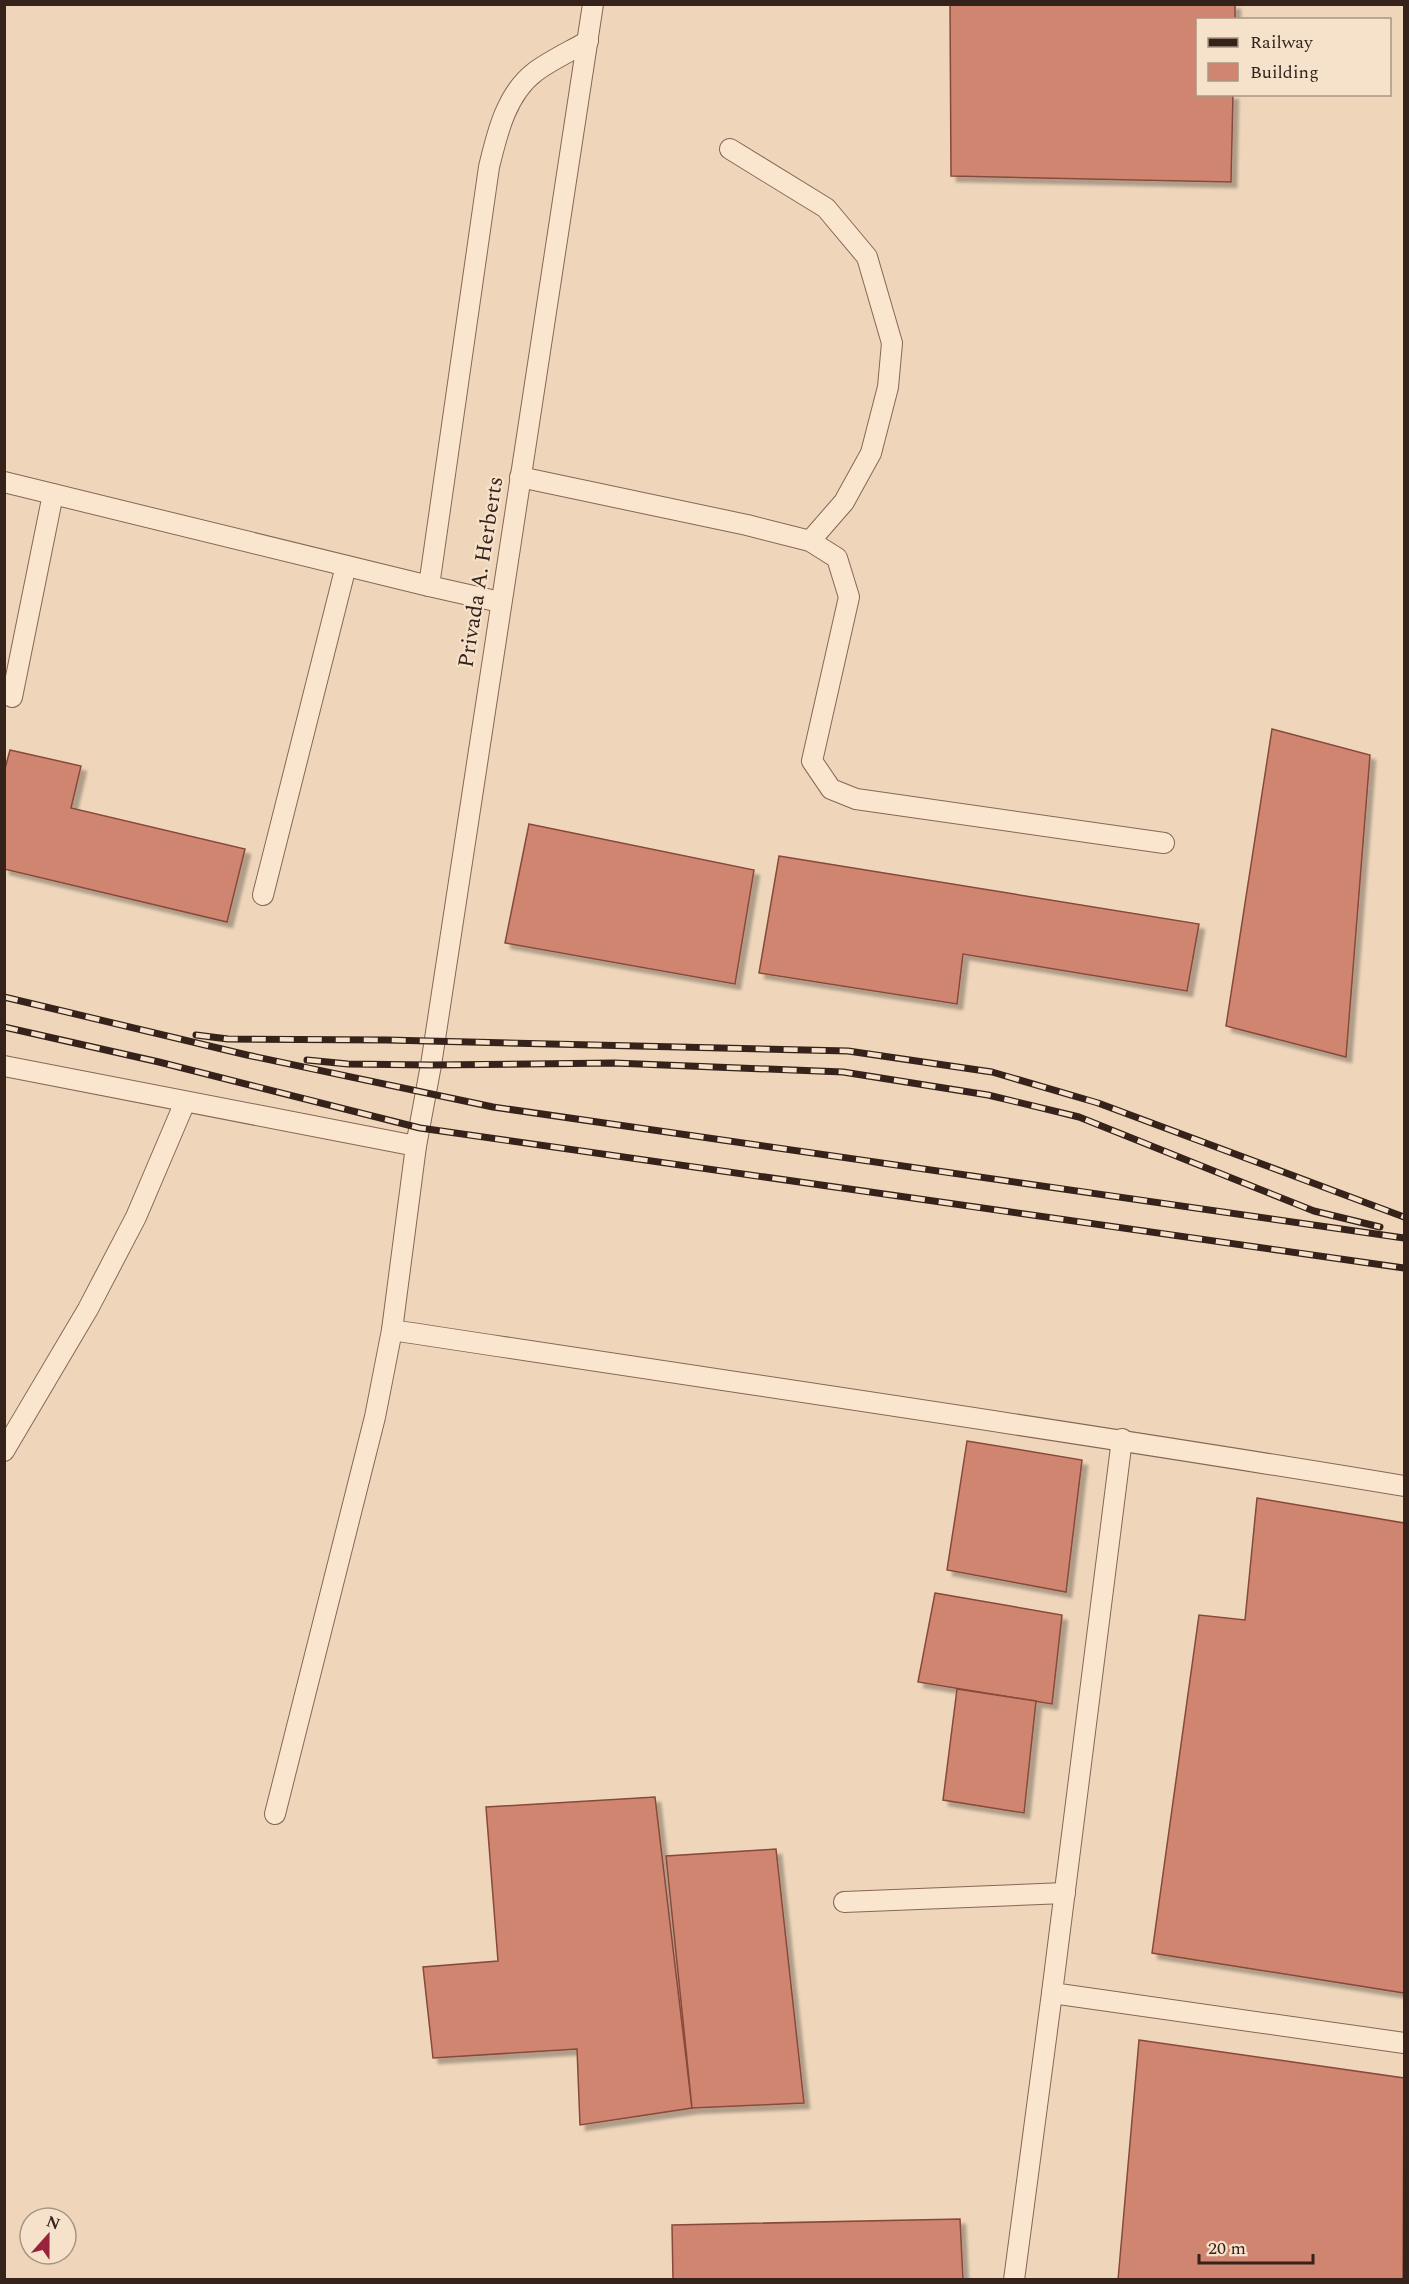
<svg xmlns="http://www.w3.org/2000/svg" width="1409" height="2284" font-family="Spectral,serif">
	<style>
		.building { fill: #cf856f; stroke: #874a3a; stroke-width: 1.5; filter: url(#shadow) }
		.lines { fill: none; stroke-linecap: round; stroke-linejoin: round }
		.lane-casing { stroke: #876655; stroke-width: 22 }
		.lane { stroke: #fae5cf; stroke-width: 20 }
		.rail-casing { stroke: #35221a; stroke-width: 7 }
		.rail { stroke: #f6e2cb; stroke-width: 4.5; stroke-dasharray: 14; stroke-linecap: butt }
		.labels { text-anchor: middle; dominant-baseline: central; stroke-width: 4.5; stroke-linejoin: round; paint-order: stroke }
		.street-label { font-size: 22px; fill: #35221a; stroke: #f6e2cb }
	</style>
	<defs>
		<filter id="shadow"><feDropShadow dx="5.5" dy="5.5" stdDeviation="1.5" flood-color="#0004"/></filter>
	</defs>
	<rect width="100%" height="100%" fill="#efd6bb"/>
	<g class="building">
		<polygon points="950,4 1235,4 1235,20 1198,20 1198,94 1233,94 1231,182 951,176"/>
		<polygon points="1272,729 1370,755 1346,1057 1226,1026"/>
		<polygon points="10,750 81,766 71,808 245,849 227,922 4,869 4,772"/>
		<polygon points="529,824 754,870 735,984 505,943"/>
		<polygon points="779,856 1199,924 1187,991 963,954 957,1004 759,973"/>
		<polygon points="967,1441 1082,1460 1066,1592 947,1570"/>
		<polygon points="1257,1498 1404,1523 1404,1993 1152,1953 1199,1615 1245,1620"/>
		<polygon points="935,1593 1062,1615 1052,1704 918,1682"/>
		<polygon points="957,1689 1036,1701 1024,1813 943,1800"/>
		<polygon points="655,1797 692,2108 580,2125 577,2049 433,2058 423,1967 498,1961 486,1807"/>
		<polygon points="776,1849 804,2103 692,2108 666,1856"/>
		<polygon points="1139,2040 1404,2078 1403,2280 1118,2280"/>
		<polygon points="960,2219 963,2280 673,2280 672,2225"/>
	</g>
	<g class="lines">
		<defs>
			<g id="lane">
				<polyline points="730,149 826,208 867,257 892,343 888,387 871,453 844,502 810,541"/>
				<polyline points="520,477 747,525 810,541 837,558 849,597 812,761 831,789 856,799 1164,843"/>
				<path d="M4,482L429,586L489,167C497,134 506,94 535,72C551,60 571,51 588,41"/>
				<polyline points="429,586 500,602"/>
				<polyline points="12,697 53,494"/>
				<polyline points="263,895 346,566"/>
				<polyline points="4,1066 416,1146"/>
				<path d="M392,1330C730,1382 1068,1430 1404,1486"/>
				<polyline points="1122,1439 1052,1993 1404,2043"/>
				<polyline points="4,1451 88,1309 136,1217 185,1102"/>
				<polyline points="275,1814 375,1417 392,1330 416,1146 431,1065 593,4"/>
				<polyline points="844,1902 1065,1893"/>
				<polyline points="1014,2280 1052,1993"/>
			</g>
		</defs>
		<use href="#lane" class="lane-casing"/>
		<use href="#lane" class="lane"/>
		<defs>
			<g id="rail">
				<polyline points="4,997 247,1055 493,1107 1404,1238"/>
				<polyline points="4,1027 159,1062 420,1128 1404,1268"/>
				<polyline points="196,1035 228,1039 387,1040 848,1051 992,1072 1098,1103 1404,1217"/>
				<polyline points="307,1060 348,1064 431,1065 614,1063 843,1072 988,1095 1079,1117 1314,1211 1380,1227"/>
			</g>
		</defs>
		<use href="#rail" class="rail-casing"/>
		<use href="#rail" class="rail"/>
	</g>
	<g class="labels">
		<g class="street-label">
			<text transform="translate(481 572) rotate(-81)">Privada A. Herberts</text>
		</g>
	</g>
	<rect width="1409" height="2284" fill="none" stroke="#35221a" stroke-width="12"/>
	<rect x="1196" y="18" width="195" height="78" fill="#f6e2cb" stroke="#a99584" stroke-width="1.5"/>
	<rect x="1208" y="38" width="30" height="9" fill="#35221a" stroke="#a99584" stroke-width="1.5"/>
	<text x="1250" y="48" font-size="18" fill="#35221a">Railway</text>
	<rect x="1208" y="63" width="30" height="18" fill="#cf856f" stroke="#a99584" stroke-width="1.5"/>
	<text x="1250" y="78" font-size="18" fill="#35221a">Building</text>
	<g transform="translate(48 2236) rotate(21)"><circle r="28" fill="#f6e2cb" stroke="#a99584" stroke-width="1.5"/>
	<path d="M0-4.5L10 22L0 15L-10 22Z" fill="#98233a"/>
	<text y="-9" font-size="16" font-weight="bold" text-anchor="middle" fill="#35221a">N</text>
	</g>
	<path d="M1199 2254v9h114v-9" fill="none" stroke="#35221a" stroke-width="3"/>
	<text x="1208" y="2254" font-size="18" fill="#35221a" stroke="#f6e2cb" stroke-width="4.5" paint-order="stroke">20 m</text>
</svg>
